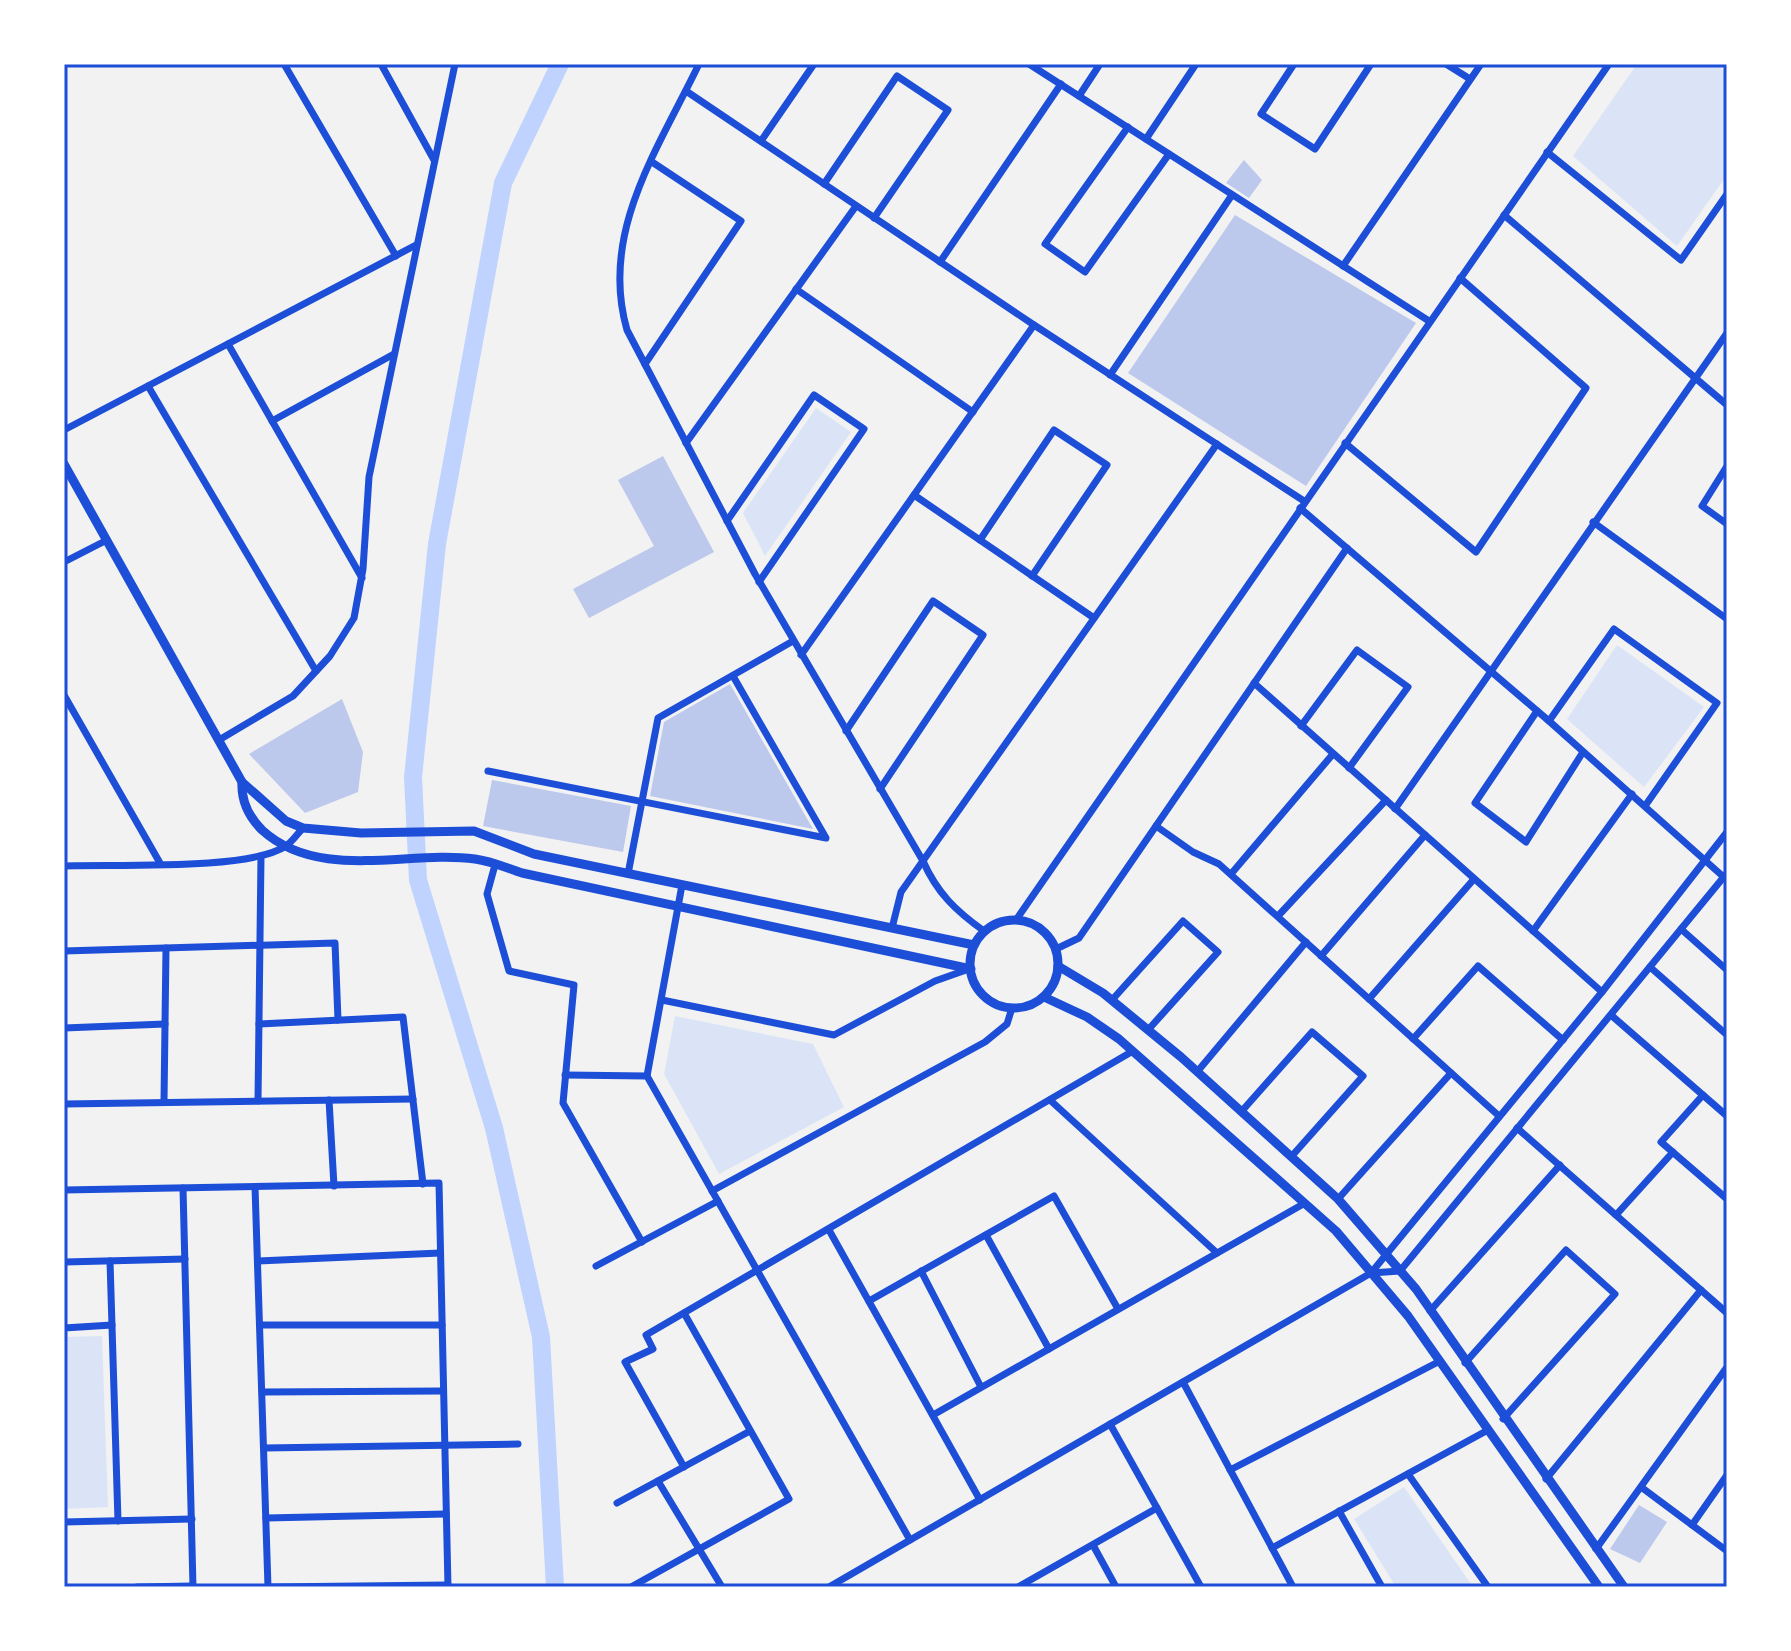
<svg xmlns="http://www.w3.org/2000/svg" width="1791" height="1651" font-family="'DejaVu Sans',sans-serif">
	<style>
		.green { fill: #dbe4f7 }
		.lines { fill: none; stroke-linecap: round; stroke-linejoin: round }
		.canal { stroke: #bfd3fe; stroke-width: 18 }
		.building { fill: #bdc9ec }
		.minor { stroke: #1d4ed8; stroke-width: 7 }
		.tertiary { stroke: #1d4ed8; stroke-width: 9 }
		.neatline { fill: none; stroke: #1d4ed8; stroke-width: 3 }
	</style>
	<rect width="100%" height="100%" fill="#f2f2f2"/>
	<g class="green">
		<polygon points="1637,64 1717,64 1727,75 1727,175 1677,246 1573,156"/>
		<polygon points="816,408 851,432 765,556 743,513"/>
		<polygon points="1617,645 1704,707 1644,787 1567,719"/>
		<polygon points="675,1016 813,1044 844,1107 719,1174 664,1074"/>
		<polygon points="102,1336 108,1507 64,1509 64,1337"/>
		<polygon points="1404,1487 1473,1587 1396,1587 1354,1519"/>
	</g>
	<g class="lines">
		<polyline class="canal" points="555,1587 541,1337 494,1128 418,880 413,777 437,544 503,183 560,64"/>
	</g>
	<g class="building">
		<polygon points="1244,160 1262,180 1249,198 1226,183"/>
		<polygon points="1235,215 1416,323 1306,486 1128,373"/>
		<polygon points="663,456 714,552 589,618 573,589 654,546 618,480"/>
		<polygon points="730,684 813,829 650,796 664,722"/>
		<polygon points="342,699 363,752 358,792 305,813 249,754"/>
		<polygon points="492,780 631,806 623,852 483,826"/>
		<polygon points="1639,1505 1667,1522 1640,1563 1610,1549"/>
	</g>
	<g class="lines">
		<g class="minor">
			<polyline points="284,64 396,256"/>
			<polyline points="381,64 434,160"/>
			<path d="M699,64C658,149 599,233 627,330L755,574L923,861C937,893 956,911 984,931"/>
			<polyline points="1029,64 1429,321"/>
			<polyline points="1294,64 1261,114 1315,149 1371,64"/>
			<polyline points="1446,64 1470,79"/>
			<polyline points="686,91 1034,325 1304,501"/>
			<polyline points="1079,96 1100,64"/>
			<polyline points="1128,127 1045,244 1085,272 1169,154"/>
			<polyline points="1146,139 1196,64"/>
			<polyline points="761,141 814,64"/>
			<polyline points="1547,152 1681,260 1727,194"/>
			<polyline points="824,184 897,76 948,110 874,218"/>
			<polyline points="1504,215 1727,405"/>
			<polyline points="940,262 1061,84"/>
			<polyline points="1343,266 1481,64"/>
			<polyline points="796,289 973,412"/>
			<polyline points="228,344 362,578"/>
			<polyline points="645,364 741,221 652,162"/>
			<polyline points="1110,375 1232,195"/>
			<polyline points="148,386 316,671"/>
			<polyline points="272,421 394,354"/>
			<polyline points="64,430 416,245"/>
			<polyline points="686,443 856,206"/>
			<polyline points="1345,443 1476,552 1586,388 1460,278"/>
			<polyline points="1727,466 1702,506 1727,524"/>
			<polyline points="914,495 1094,618"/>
			<polyline points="1300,508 1549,721 1727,880"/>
			<polyline points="727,521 814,395 864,429 759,582"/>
			<polyline points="1593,522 1727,619"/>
			<polyline points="980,540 1054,430 1107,465 1032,576"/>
			<polyline points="64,562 107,540"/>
			<polyline points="801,655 1034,325"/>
			<polyline points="1254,683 1602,992"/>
			<polyline points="64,695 160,863"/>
			<polyline points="1537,711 1475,803 1526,842 1583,752"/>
			<polyline points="1549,721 1614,629 1717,703 1645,806"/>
			<polyline points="1301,726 1357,650 1408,687 1349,768"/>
			<polyline points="846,731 933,601 983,635 880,789"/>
			<polyline points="219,740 293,696 330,656 354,618 363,569 369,477 455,64"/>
			<polyline points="488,771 826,838 733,676"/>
			<polyline points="1395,809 1727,333"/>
			<polyline points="1156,826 1193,852 1219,864 1499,1116"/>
			<polyline points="495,865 487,894 509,971 574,985 563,1103 642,1242"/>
			<path d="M64,866C114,864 248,871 286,846C292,842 298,833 303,828"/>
			<polyline points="628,874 658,718 793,641"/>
			<polyline points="1231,874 1333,754"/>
			<polyline points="682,885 647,1076 910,1540"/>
			<polyline points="1278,916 1386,800"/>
			<polyline points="1016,920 1609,64"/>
			<polyline points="892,928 901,892 1217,444"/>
			<polyline points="1681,929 1727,970"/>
			<polyline points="1533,931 1632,794"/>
			<polyline points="1056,949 1079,938 1347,548"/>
			<polyline points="64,951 335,943 338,1020"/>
			<polyline points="1321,956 1425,835"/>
			<polyline points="1650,967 1727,1035"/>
			<polyline points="1369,999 1474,879"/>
			<polyline points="662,1000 834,1035 935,981 969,969"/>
			<polyline points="1112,1000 1183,921 1218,952 1148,1030"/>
			<polyline points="1611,1015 1727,1116"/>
			<polyline points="259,1024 403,1017 423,1184"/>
			<polyline points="64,1028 165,1024"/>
			<polyline points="1413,1039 1478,966 1563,1040"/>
			<polyline points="1197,1072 1306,942"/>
			<polyline points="565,1075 647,1076"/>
			<polyline points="1703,1095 1661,1142 1727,1199"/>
			<polyline points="329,1100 334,1186"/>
			<polyline points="1050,1100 1217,1253"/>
			<polyline points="258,1101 261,856"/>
			<polyline points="164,1102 166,948"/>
			<polyline points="64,1104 413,1099"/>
			<polyline points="1241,1112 1312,1032 1363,1076 1291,1157"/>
			<polyline points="1517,1128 1727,1313"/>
			<polyline points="255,1187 268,1587"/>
			<polyline points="183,1188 193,1587"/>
			<polyline points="64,1190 439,1183 448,1587"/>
			<polyline points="712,1191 985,1042 1007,1024 1012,1008"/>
			<polyline points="1338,1199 1451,1073"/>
			<polyline points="1616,1215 1673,1152"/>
			<polyline points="829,1230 980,1500"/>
			<polyline points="986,1235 1049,1349"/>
			<polyline points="110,1261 118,1521"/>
			<polyline points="258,1261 440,1253"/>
			<polyline points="64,1262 185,1259"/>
			<polyline points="596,1266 718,1201"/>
			<polyline points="921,1271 981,1387"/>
			<polyline points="1371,1273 1400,1271 1727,873"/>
			<polyline points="869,1301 1054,1196 1118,1309"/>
			<polyline points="1430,1311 1560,1165"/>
			<polyline points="260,1325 442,1325"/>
			<polyline points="64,1328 112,1325"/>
			<polyline points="1465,1363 1566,1250 1615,1294 1503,1419"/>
			<polyline points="1183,1382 1293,1587"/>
			<polyline points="262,1392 443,1391"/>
			<polyline points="933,1415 1305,1203"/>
			<polyline points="264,1448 518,1444"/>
			<polyline points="684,1467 625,1362 653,1349 646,1335 1133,1051"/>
			<polyline points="1230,1470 1440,1361"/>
			<polyline points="1408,1474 1488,1587"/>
			<polyline points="1546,1479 1701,1290"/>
			<polyline points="658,1481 722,1587"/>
			<polyline points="1641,1487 1727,1551"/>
			<polyline points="617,1503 750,1431"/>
			<polyline points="1157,1508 1201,1587"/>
			<polyline points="1339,1511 1382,1587"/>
			<polyline points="266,1518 446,1514"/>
			<polyline points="64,1522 192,1519"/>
			<polyline points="1692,1525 1727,1475"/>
			<polyline points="1093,1545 1116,1587"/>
			<polyline points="1272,1548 1488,1430"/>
			<polyline points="1596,1549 1727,1367"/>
			<polyline points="137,1587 193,1586"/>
			<polyline points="268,1587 448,1585"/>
			<polyline points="631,1587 789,1499 684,1313"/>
			<polyline points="829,1587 1371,1273 1602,992 1727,832"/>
			<polyline points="1018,1587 1157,1508 1110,1424"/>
		</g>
		<g class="tertiary">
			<polyline points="64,464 242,782 286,821 303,828 361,833 474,831 534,854 974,945"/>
			<path d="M242,782C241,801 248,816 262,830C319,882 407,850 475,859C491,861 507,868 522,873L971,969"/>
			<circle cx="1014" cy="964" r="44"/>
			<polyline points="1058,966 1103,993 1181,1057 1338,1199 1416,1289 1624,1587"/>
			<polyline points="1044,997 1087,1017 1119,1039 1336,1231 1408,1316 1599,1587"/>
		</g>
	</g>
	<rect width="1791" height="1651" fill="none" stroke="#ffffff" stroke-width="132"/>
	<rect x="66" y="66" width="1659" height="1519" class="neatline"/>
</svg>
